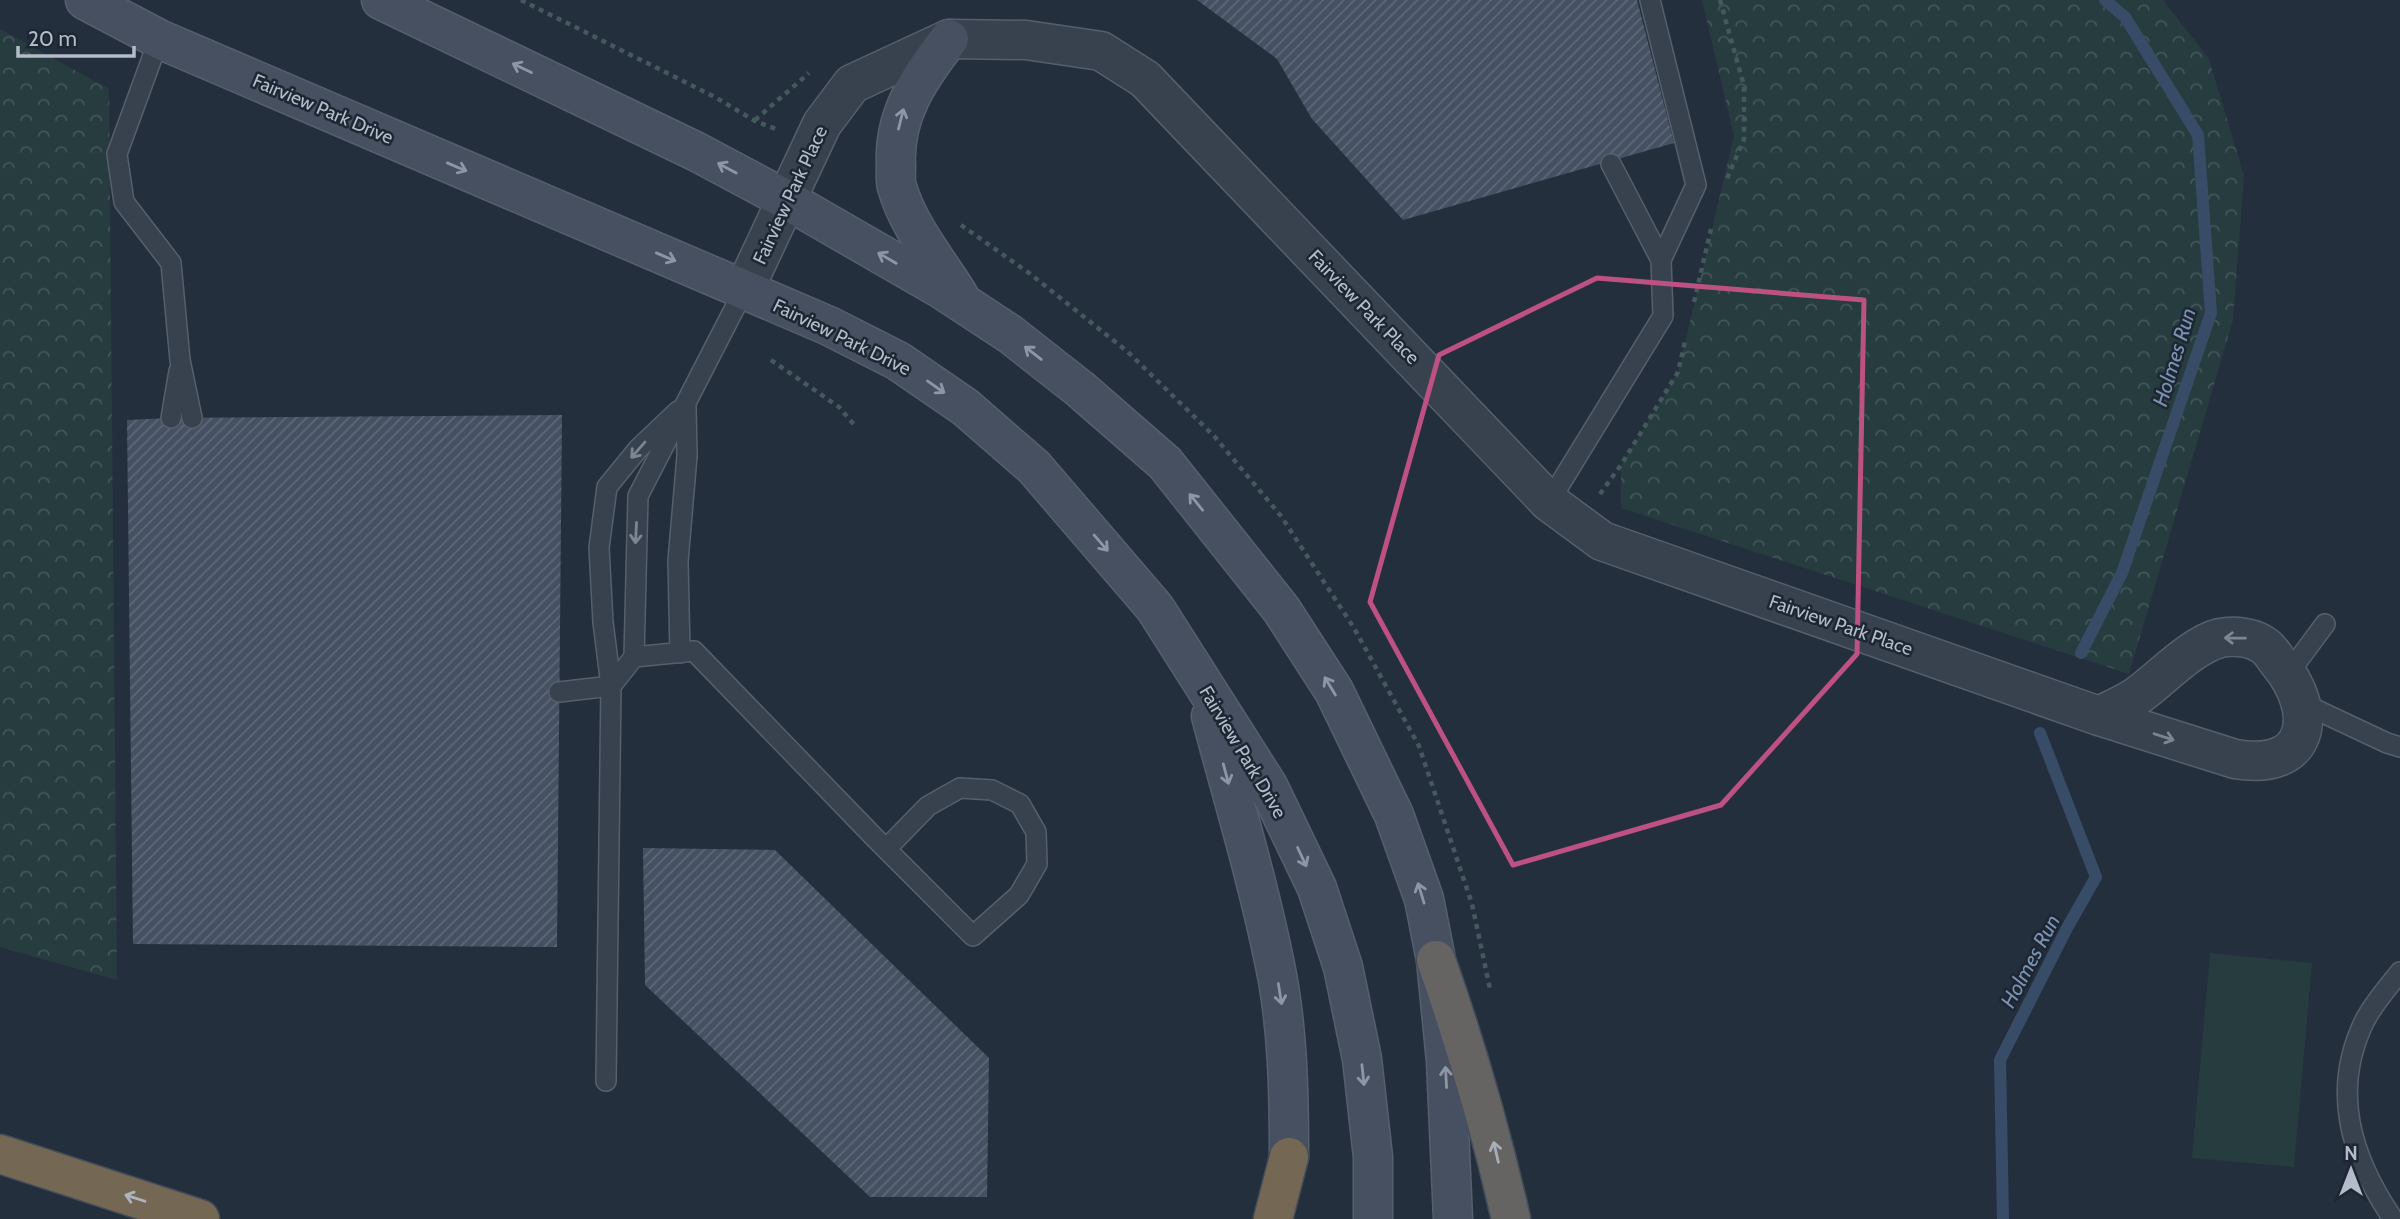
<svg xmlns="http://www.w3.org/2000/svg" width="2400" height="1219" font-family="Cabin,sans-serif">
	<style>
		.grass { fill: #263c3f }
		.forest { fill: url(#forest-crowns) }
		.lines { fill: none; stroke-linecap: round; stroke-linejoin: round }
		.stream { stroke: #394c67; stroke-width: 12 }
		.building { fill: url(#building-hatch) }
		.service-casing { stroke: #565f6c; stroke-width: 22 }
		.minor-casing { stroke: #565f6c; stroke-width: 41 }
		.secondary-casing { stroke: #565f6c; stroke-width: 41 }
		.trunk-casing { stroke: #434c59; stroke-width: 41 }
		.motorway-casing { stroke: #434c59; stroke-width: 41 }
		.path { stroke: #44595c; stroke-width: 4.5; stroke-dasharray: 5 5; stroke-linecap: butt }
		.service { stroke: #38414e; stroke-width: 19 }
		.minor { stroke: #38414e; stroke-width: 38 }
		.secondary { stroke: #465061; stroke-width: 38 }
		.trunk { stroke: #656462; stroke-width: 38 }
		.motorway { stroke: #746855; stroke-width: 38 }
		.oneway { stroke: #8e96a5 }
		.oneway2 { stroke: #7c8592 }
		.oneway3 { stroke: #a8afba }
		.oneway4 { stroke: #aeb4bd }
		.marked { fill: none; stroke: #bd5182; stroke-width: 5; stroke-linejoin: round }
		.labels { text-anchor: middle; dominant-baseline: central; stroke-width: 5; stroke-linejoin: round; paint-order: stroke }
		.street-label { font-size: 19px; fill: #b4bcc9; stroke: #1d2633 }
		.water-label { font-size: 21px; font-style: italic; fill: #7c92b1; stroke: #1d2633 }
	</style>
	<defs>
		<pattern id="forest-crowns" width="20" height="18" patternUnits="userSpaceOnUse" patternTransform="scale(1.75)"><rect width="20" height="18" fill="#263c3f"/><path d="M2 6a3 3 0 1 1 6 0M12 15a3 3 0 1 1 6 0" fill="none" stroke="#435659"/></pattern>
		<pattern id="building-hatch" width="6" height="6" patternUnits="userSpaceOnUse" patternTransform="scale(1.75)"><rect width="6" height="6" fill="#455162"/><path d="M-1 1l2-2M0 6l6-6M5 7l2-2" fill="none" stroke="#5d6877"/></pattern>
	</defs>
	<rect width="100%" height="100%" fill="#242f3e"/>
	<polygon class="grass" points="2210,953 2312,963 2294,1167 2192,1158"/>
	<g class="forest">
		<polygon points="1702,0 2163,0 2209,59 2244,176 2233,320 2129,674 1621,508 1621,465 1678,372 1734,136"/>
		<polygon points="0,29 109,89 117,980 0,947"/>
	</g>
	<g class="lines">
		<g class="stream">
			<polyline points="2081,653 2122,573 2211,313 2198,135 2125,17 2105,0"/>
			<polyline points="2003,1219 2000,1060 2067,928 2096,877 2040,733"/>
		</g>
	</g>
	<g class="building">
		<polygon points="1197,0 1637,0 1674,143 1403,220 1312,119 1277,59"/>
		<polygon points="562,415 557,947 133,944 127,420 171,418"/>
		<polygon points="643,848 775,850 989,1058 987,1197 870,1197 645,985"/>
	</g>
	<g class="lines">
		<defs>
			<g id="service">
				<polyline points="159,39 117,154 124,202 171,263 180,360 192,418"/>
				<polyline points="1611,164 1661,260 1696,185 1650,0"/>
				<polyline points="171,418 179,371"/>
				<polyline points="1549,502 1663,316 1661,260"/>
				<polyline points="680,653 678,561 687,456 686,407"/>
				<polyline points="634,657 638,496 744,290"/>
				<polyline points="2288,674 2325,624"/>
				<polyline points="559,692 611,686 603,622 599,548 607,487 638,449 678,411"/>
				<polyline points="2302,703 2387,743 2400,747"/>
				<polyline points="606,1081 611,686 634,657 694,651 874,837 973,936 1019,895 1037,864 1036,832 1020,804 992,790 960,788 928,806 886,849"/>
				<path d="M2393,1219C2351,1157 2330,1091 2365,1020C2374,1003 2388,987 2400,972"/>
			</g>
			<path id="minor" d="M744,290L822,124L852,84L949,39L1026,40L1101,51L1145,79L1549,502L1602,541L2099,716L2235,759C2310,772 2320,713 2279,663C2275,658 2271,651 2266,647C2254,637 2234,635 2220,638C2192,645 2161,679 2137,696C2125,704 2111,710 2099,716"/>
			<g id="secondary">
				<polyline points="85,0 159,39 829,326 898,361 965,407 1034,467 1155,608 1268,786 1317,888 1343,967 1362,1059 1373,1157 1373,1219"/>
				<polyline points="381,0 697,152 787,200 943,290 1010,334 1080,389 1165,463 1281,609 1334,691 1394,815 1424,899 1436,960 1446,1061 1453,1219"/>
				<path d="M949,39C919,78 893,115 896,166C896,173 895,181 897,187C908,226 938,262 959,296"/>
				<path d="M1211,716C1233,799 1258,881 1275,965C1288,1028 1289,1093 1289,1157"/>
			</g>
			<path id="trunk" d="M1436,960C1466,1045 1491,1131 1511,1219"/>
			<g id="motorway">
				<polyline points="0,1154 200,1219"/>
				<polyline points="1273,1219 1289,1157"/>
			</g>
		</defs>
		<use href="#service" class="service-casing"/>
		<use href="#minor" class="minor-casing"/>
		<use href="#secondary" class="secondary-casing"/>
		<use href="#trunk" class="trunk-casing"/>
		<use href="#motorway" class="motorway-casing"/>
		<g class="path">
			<polyline points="521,0 715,97 755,121 776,129"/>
			<polyline points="1720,0 1744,86 1744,139 1726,181"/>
			<polyline points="755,120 809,73"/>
			<polyline points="961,225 1029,273 1128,352 1214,436 1281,516 1354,628 1419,746 1472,904 1490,989"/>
			<polyline points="1694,302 1711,229"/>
			<polyline points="771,360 839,407 856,427"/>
			<polyline points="1600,494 1621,465 1678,372 1685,341"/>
		</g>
		<use href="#service" class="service"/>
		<use href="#minor" class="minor"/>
		<use href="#secondary" class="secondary"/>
		<use href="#trunk" class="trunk"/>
		<use href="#motorway" class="motorway"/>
	</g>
	<defs><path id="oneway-shaft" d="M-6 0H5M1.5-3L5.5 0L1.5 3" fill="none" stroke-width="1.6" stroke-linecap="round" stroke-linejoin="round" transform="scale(1.75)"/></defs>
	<g class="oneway">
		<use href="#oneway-shaft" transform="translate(522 68) rotate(-154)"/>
		<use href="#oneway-shaft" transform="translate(901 119) rotate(-76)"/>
		<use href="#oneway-shaft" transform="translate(457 167) rotate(23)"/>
		<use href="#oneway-shaft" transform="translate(727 168) rotate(-152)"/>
		<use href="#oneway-shaft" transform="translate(666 257) rotate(23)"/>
		<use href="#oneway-shaft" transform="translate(887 258) rotate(-150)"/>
		<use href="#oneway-shaft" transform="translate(1033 353) rotate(-142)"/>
		<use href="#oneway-shaft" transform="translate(936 387) rotate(35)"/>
		<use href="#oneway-shaft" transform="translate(1196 502) rotate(-129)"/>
		<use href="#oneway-shaft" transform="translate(1101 543) rotate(49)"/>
		<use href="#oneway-shaft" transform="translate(1330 686) rotate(-121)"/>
		<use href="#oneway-shaft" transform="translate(1226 774) rotate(75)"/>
		<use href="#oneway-shaft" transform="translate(1302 857) rotate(65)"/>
		<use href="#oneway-shaft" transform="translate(1421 893) rotate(-107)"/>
		<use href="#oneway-shaft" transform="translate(1280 994) rotate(81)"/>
		<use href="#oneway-shaft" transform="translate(1363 1075) rotate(84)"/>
		<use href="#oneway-shaft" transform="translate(1446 1077) rotate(-93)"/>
	</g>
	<g class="oneway2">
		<use href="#oneway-shaft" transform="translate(638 450) rotate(131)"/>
		<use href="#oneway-shaft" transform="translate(636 533) rotate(93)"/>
		<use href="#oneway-shaft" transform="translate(2235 638) rotate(-179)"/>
		<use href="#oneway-shaft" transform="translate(2164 737) rotate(18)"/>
	</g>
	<use class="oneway3" href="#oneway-shaft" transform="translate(1496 1152) rotate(-103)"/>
	<use class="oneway4" href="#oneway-shaft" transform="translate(135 1198) rotate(-162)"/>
	<path class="marked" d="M1597,278L1864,300L1857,654L1721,805L1513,865L1370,602L1439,355Z"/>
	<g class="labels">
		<g class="street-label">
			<text transform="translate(323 109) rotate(23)">Fairview Park Drive</text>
			<text transform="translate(790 195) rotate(-65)">Fairview Park Place</text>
			<text transform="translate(1364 307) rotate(46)">Fairview Park Place</text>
			<text transform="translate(842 337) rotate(26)">Fairview Park Drive</text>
			<text transform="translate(1841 625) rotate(19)">Fairview Park Place</text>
			<text transform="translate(1243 752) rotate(59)">Fairview Park Drive</text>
		</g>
		<g class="water-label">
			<text transform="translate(2174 357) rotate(-73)">Holmes Run</text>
			<text transform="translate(2030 961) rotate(-62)">Holmes Run</text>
		</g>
	</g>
	<g transform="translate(2351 1170)" stroke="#1d2633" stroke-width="5" paint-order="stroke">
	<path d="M0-5L12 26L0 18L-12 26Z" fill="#b4bcc9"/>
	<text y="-10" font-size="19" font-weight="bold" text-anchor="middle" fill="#b4bcc9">N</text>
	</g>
	<path d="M18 46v10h116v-10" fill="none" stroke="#b4bcc9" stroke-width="3.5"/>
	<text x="28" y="46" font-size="21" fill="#b4bcc9" stroke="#1d2633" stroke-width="5" paint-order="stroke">20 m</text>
</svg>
